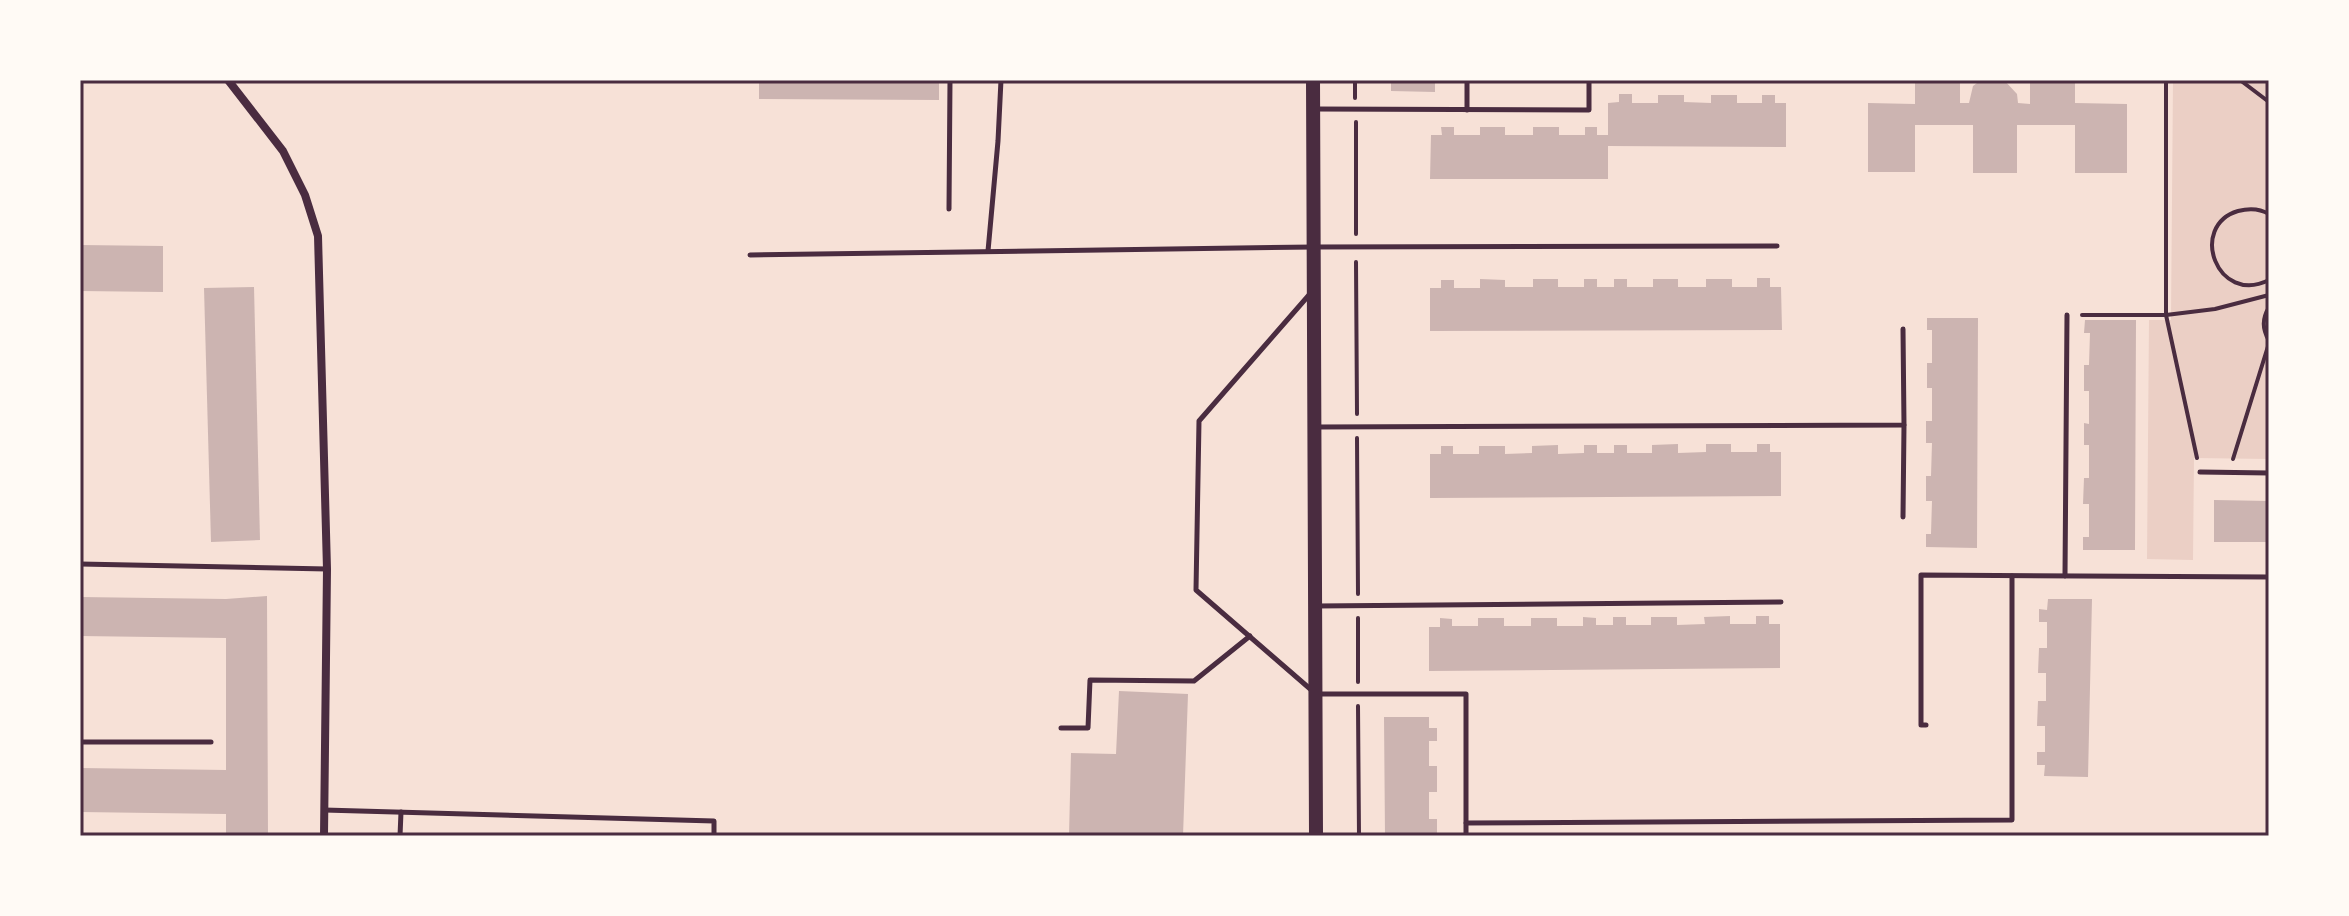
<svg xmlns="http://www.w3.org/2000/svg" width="2349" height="916" font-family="Merriweather,serif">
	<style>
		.green { fill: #ebcfc5 }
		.building { fill: #ccb4b1 }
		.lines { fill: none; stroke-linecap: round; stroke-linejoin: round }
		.path { stroke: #4a2c40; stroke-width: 4 }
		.service { stroke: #4a2c40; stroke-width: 5 }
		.minor { stroke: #4a2c40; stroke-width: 8 }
		.secondary { stroke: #4a2c40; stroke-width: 14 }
		.neatline { fill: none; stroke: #4a2c40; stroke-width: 3 }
	</style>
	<rect width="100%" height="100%" fill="#f7e1d7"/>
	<polygon class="green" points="2173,80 2269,80 2269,459 2194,458 2193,560 2147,559 2149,320 2171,320"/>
	<g class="building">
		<polygon points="759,80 939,80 939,100 759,99"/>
		<polygon points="1391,80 1435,80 1435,92 1391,91"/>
		<polygon points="1915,80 1960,80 1960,103 1969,103 1973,86 1981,80 2004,80 2017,94 2018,103 2030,104 2030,80 2075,80 2075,103 2127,104 2127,173 2075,173 2075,125 2017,125 2017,173 1973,173 1973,125 1915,125 1915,172 1868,172 1868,103 1915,104"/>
		<polygon points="1619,94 1632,94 1632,103 1658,103 1658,95 1684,95 1684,102 1711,103 1711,95 1737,95 1737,103 1762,103 1762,95 1775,95 1775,103 1786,103 1786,147 1608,146 1608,179 1430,179 1431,135 1442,135 1441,127 1454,127 1454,135 1480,135 1480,127 1505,127 1505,135 1533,135 1533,127 1559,127 1559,135 1585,135 1585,127 1597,127 1597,135 1608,135 1608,103 1619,102"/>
		<polygon points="80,245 163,246 163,292 80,291"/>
		<polygon points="1757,278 1770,278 1770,287 1781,287 1782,330 1430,331 1430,288 1441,288 1441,280 1454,280 1454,288 1480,288 1480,279 1505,280 1505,287 1533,287 1533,279 1558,279 1558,287 1584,287 1584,279 1597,279 1597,287 1614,287 1614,279 1627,279 1627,287 1653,287 1653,279 1678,279 1678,287 1706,287 1706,279 1732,279 1732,287 1757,287"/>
		<polygon points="254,287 260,540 211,542 204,288"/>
		<polygon points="1927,318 1978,318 1977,548 1926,547 1926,534 1931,534 1932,501 1926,501 1926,476 1931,476 1932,443 1926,443 1926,421 1932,421 1932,388 1927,388 1927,363 1932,363 1932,330 1927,330"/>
		<polygon points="2085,320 2136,320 2135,550 2083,550 2083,537 2089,537 2089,504 2083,504 2084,478 2089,478 2089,445 2084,445 2084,423 2089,424 2089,391 2084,391 2084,365 2089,365 2090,333 2084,333"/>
		<polygon points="1678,444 1678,453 1706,452 1706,444 1731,444 1731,452 1757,452 1757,444 1770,444 1770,452 1781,452 1781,496 1430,498 1430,454 1441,454 1441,446 1453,446 1453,454 1479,454 1479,446 1505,446 1505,454 1532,453 1532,446 1558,445 1558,454 1584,453 1584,445 1597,445 1597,453 1614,453 1614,445 1627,445 1627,453 1652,453 1652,445"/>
		<polygon points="2214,500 2269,501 2269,542 2214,542"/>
		<polygon points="267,596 268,836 226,836 226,814 80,812 80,768 226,770 226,638 80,636 80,597 226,599"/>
		<polygon points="2048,599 2092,599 2088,777 2044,776 2045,765 2037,765 2037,752 2045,752 2045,726 2037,726 2038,701 2046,701 2046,673 2038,673 2039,648 2047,648 2047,622 2039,622 2039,609 2047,610"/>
		<polygon points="1730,616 1730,624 1756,624 1756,616 1769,616 1769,624 1780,624 1780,668 1429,671 1429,627 1440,627 1440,618 1452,619 1452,626 1478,626 1478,618 1504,618 1504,626 1531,626 1531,618 1557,618 1557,626 1583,626 1583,617 1596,618 1596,625 1613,625 1613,617 1626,617 1626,625 1651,625 1651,617 1677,617 1677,625 1705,624 1704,617"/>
		<polygon points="1119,691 1188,694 1183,836 1069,836 1071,753 1116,754"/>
		<polygon points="1384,717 1429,717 1429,728 1437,728 1437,741 1429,741 1429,766 1437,766 1437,792 1429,792 1429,819 1437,819 1437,836 1385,836"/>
	</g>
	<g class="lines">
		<g class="path">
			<polyline points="1355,80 1355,98"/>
			<polyline points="2166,80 2166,315 2197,458"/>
			<polyline points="2240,80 2269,102"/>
			<polyline points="1356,122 1356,234"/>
			<path d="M2269,214C2259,208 2249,208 2238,211C2188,226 2217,306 2269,280"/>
			<polyline points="1356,262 1357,414"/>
			<path d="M2269,307C2262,319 2262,328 2269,341"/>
			<polyline points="2082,315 2166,315 2215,309 2269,295"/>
			<polyline points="1357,438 1358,594"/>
			<polyline points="2233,459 2269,343"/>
			<polyline points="1358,618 1358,682"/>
			<polyline points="1358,706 1359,836"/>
		</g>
		<g class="service">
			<polyline points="1467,80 1467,110"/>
			<polyline points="1315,109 1589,110 1589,80 1862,80"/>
			<polyline points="949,209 950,80"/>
			<polyline points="988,251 998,141 1001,80"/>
			<polyline points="750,255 1314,247 1777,246"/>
			<polyline points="1309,295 1199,421 1196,590 1316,694 1466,694 1466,836"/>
			<polyline points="1316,427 1904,425 1903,329"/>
			<polyline points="2200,472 2269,473"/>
			<polyline points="1903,517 1904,425"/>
			<polyline points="80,564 327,569"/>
			<polyline points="2065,576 2067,315"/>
			<polyline points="1316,606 1781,602"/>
			<polyline points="1926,725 1921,725 1921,575 2269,577"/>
			<polyline points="1061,728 1088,728 1090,680 1194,681 1250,636"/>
			<polyline points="80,742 211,742"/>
			<polyline points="324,810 714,821 714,836"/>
			<polyline points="1466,823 2012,820 2012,576"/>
			<polyline points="400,836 401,812"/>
		</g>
		<polyline class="minor" points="228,80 283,151 305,195 318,236 327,569 324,836"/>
		<polyline class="secondary" points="1313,80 1316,836"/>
	</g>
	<rect width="2349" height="916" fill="none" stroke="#fffaf5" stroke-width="164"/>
	<rect x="82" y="82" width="2185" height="752" class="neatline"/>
</svg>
